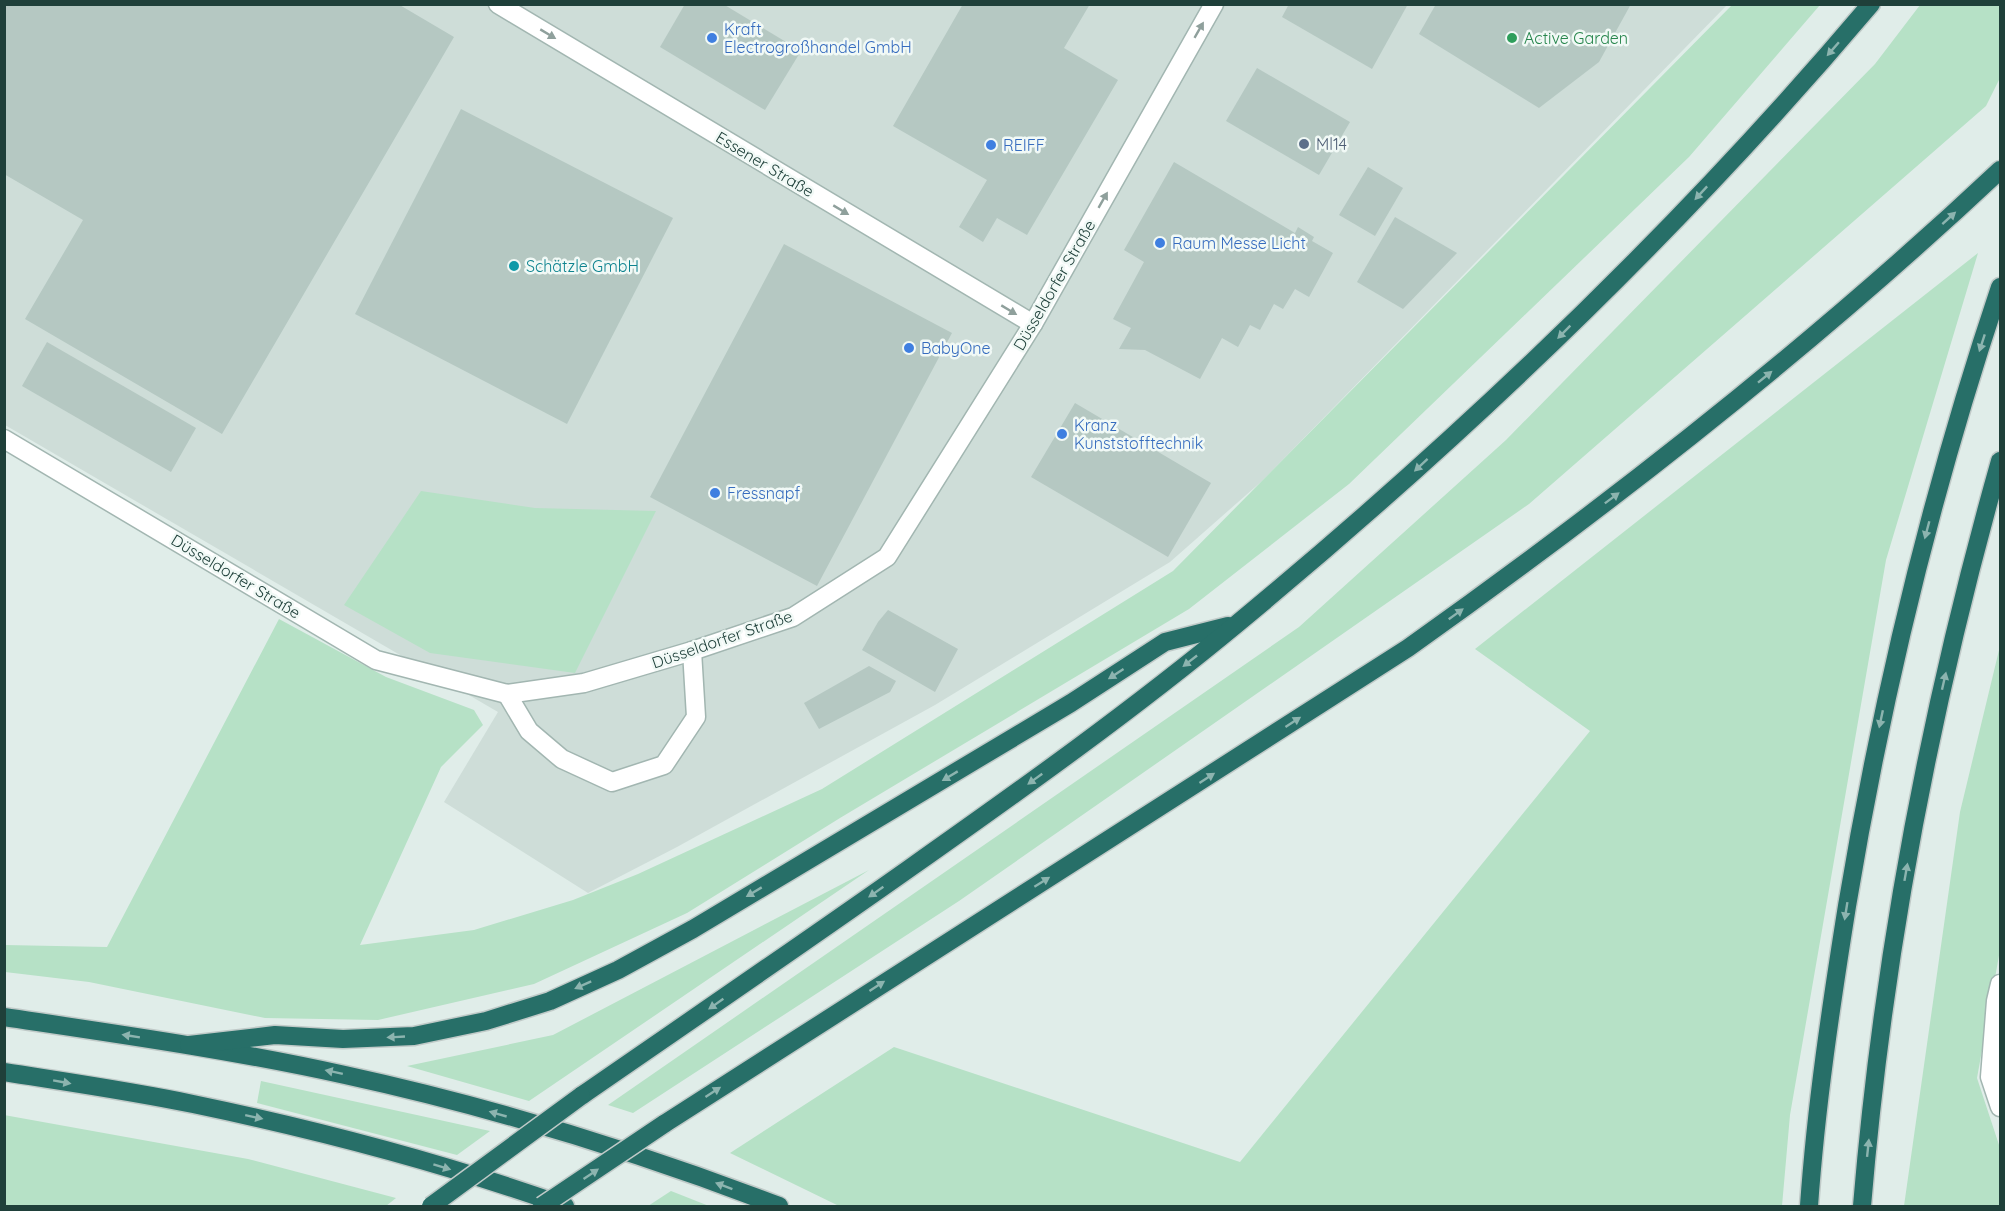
<svg xmlns="http://www.w3.org/2000/svg" width="2005" height="1211" font-family="Quicksand,sans-serif">
	<style>
		.built { fill: #ceddd8 }
		.green { fill: #b6e1c6 }
		.building { fill: #b5c8c2 }
		.lines { fill: none; stroke-linecap: round; stroke-linejoin: round }
		.minor-casing { stroke: #a2b6b1; stroke-width: 21 }
		.highway-casing { stroke: #c0cac8; stroke-width: 21 }
		.minor { stroke: #fff; stroke-width: 18 }
		.highway { stroke: #276f68; stroke-width: 18 }
		.highway-bridge-casing { stroke: #c0cac8; stroke-width: 21; stroke-linecap: butt }
		.highway-bridge { stroke: #276f68; stroke-width: 18 }
		.oneway { fill: #8fa09c }
		.oneway2 { fill: #8cb4af }
		.shop-dot { fill: #3f7fe0; stroke: #f1f9f6; stroke-width: 2 }
		.leisure-dot { fill: #2e9e5b; stroke: #f1f9f6; stroke-width: 2 }
		.service-dot { fill: #5c6f8a; stroke: #f1f9f6; stroke-width: 2 }
		.culture-dot { fill: #0f9aa8; stroke: #f1f9f6; stroke-width: 2 }
		.labels { text-anchor: middle; dominant-baseline: central; stroke-width: 5; stroke-linejoin: round; paint-order: stroke }
		.shop-label { font-size: 16px; fill: #366cbe; stroke: #f1f9f6; text-anchor: start }
		.leisure-label { font-size: 16px; fill: #27864d; stroke: #f1f9f6; text-anchor: start }
		.service-label { font-size: 16px; fill: #4e5e75; stroke: #f1f9f6; text-anchor: start }
		.street-label { font-size: 16px; fill: #1f403a; stroke: #f1f9f6 }
		.culture-label { font-size: 16px; fill: #0d838f; stroke: #f1f9f6; text-anchor: start }
	</style>
	<rect width="100%" height="100%" fill="#e0ede9"/>
	<polygon class="built" points="5,5 1727,5 1262,481 1170,562 935,705 677,847 588,893 444,802 498,712 5,425"/>
	<g class="green">
		<polygon points="1732,5 1820,5 1689,157 1349,484 1189,609 840,818 687,913 534,984 378,1020 265,1018 89,982 5,972 5,945 107,947 279,619 386,677 474,710 483,725 441,767 360,945 474,930 573,900 638,874 822,789 1173,571"/>
		<polygon points="1920,5 2000,5 2000,78 1986,106 1529,504 959,901 633,1113 608,1105 1299,627 1506,440 1875,64"/>
		<polygon points="1978,253 1886,560 1790,1115 1782,1206 839,1206 730,1153 894,1047 1240,1162 1590,731 1475,649"/>
		<polygon points="421,491 535,508 656,511 575,673 430,653 344,605"/>
		<polygon points="2000,646 2000,950 1977,1078 2000,1148 2000,1206 1904,1206 1960,812"/>
		<polygon points="869,870 529,1101 407,1066 553,1035"/>
		<polygon points="261,1081 490,1131 457,1155 257,1103"/>
		<polygon points="4,1115 248,1159 396,1198 386,1206 5,1206"/>
		<polygon points="671,1191 709,1206 648,1206"/>
	</g>
	<g class="building">
		<polygon points="4,4 398,4 454,37 222,434 25,319 83,220 4,174"/>
		<polygon points="685,4 723,4 801,51 765,110 660,47"/>
		<polygon points="963,4 1090,4 1064,48 1118,80 1027,235 997,218 983,242 959,227 987,180 893,126"/>
		<polygon points="1289,4 1408,4 1372,69 1282,17"/>
		<polygon points="1436,4 1631,4 1599,62 1539,108 1419,34"/>
		<polygon points="1257,68 1350,122 1319,175 1226,121"/>
		<polygon points="461,109 673,218 567,424 355,314"/>
		<polygon points="1174,162 1295,233 1298,227 1314,237 1312,241 1333,253 1309,297 1295,289 1283,309 1274,304 1260,330 1250,325 1238,347 1222,338 1200,379 1145,350 1119,349 1131,328 1113,319 1144,262 1124,250"/>
		<polygon points="1368,167 1403,188 1375,236 1339,215"/>
		<polygon points="1395,217 1457,253 1403,309 1357,282"/>
		<polygon points="784,244 952,333 817,586 650,497"/>
		<polygon points="47,342 196,428 171,472 22,386"/>
		<polygon points="1075,403 1211,483 1168,557 1031,477"/>
		<polygon points="888,610 958,649 935,692 862,650 878,622"/>
		<polygon points="869,666 896,681 890,692 819,729 804,703"/>
	</g>
	<g class="lines">
		<defs>
			<g id="minor">
				<polyline points="498,4 1033,324"/>
				<polyline points="4,439 376,660 507,694 584,683 692,651 793,617 887,557 1033,324 1214,4"/>
				<polyline points="507,694 529,731 562,759 612,782 664,765 696,717 692,651"/>
				<polyline points="2000,984 1996,1001 1990,1077 2000,1107"/>
			</g>
			<g id="highway">
				<path d="M4,1017C118,1034 232,1050 345,1075C492,1107 638,1152 779,1206"/>
				<polyline points="189,1045 275,1035 343,1039 414,1036 486,1021 550,1001 618,970 693,929 1071,703 1165,642 1228,626"/>
				<path d="M4,1072C67,1082 131,1091 193,1104C318,1130 444,1163 565,1206"/>
				<path d="M581,1096C691,1020 801,945 910,868C1022,789 1133,710 1238,623C1465,435 1680,230 1871,4"/>
				<path d="M664,1124L1408,648C1615,501 1815,344 2000,170"/>
				<path d="M1809,1206C1816,1106 1831,1006 1847,906C1882,696 1932,489 2000,287"/>
				<path d="M1862,1206C1883,954 1931,704 2000,461"/>
			</g>
		</defs>
		<use href="#minor" class="minor-casing"/>
		<use href="#highway" class="highway-casing"/>
		<use href="#minor" class="minor"/>
		<use href="#highway" class="highway"/>
		<defs>
			<g id="highway-bridge">
				<polyline points="431,1206 581,1096"/>
				<polyline points="542,1206 664,1124"/>
			</g>
		</defs>
		<use href="#highway-bridge" class="highway-bridge-casing"/>
		<use href="#highway-bridge" class="highway-bridge"/>
	</g>
	<defs><path id="oneway-solid" d="M-6-.8H1V-3.2L6.5 0L1 3.2V.8H-6Z" transform="scale(1.5)"/></defs>
	<g class="oneway">
		<use href="#oneway-solid" transform="translate(1199 30) rotate(-60)"/>
		<use href="#oneway-solid" transform="translate(548 34) rotate(31)"/>
		<use href="#oneway-solid" transform="translate(1103 200) rotate(-60)"/>
		<use href="#oneway-solid" transform="translate(841 210) rotate(31)"/>
		<use href="#oneway-solid" transform="translate(1009 310) rotate(31)"/>
	</g>
	<g class="oneway2">
		<use href="#oneway-solid" transform="translate(1833 49) rotate(131)"/>
		<use href="#oneway-solid" transform="translate(1701 193) rotate(133)"/>
		<use href="#oneway-solid" transform="translate(1949 218) rotate(-42)"/>
		<use href="#oneway-solid" transform="translate(1564 332) rotate(135)"/>
		<use href="#oneway-solid" transform="translate(1982 343) rotate(108)"/>
		<use href="#oneway-solid" transform="translate(1765 377) rotate(-39)"/>
		<use href="#oneway-solid" transform="translate(1421 465) rotate(137)"/>
		<use href="#oneway-solid" transform="translate(1612 498) rotate(-37)"/>
		<use href="#oneway-solid" transform="translate(1927 530) rotate(105)"/>
		<use href="#oneway-solid" transform="translate(1456 614) rotate(-36)"/>
		<use href="#oneway-solid" transform="translate(1190 661) rotate(142)"/>
		<use href="#oneway-solid" transform="translate(1116 674) rotate(147)"/>
		<use href="#oneway-solid" transform="translate(1944 681) rotate(-77)"/>
		<use href="#oneway-solid" transform="translate(1881 719) rotate(102)"/>
		<use href="#oneway-solid" transform="translate(1293 722) rotate(-33)"/>
		<use href="#oneway-solid" transform="translate(950 776) rotate(149)"/>
		<use href="#oneway-solid" transform="translate(1207 778) rotate(-33)"/>
		<use href="#oneway-solid" transform="translate(1035 779) rotate(144)"/>
		<use href="#oneway-solid" transform="translate(1906 872) rotate(-80)"/>
		<use href="#oneway-solid" transform="translate(1042 882) rotate(-32)"/>
		<use href="#oneway-solid" transform="translate(754 892) rotate(149)"/>
		<use href="#oneway-solid" transform="translate(876 892) rotate(145)"/>
		<use href="#oneway-solid" transform="translate(1846 911) rotate(99)"/>
		<use href="#oneway-solid" transform="translate(583 985) rotate(156)"/>
		<use href="#oneway-solid" transform="translate(877 986) rotate(-33)"/>
		<use href="#oneway-solid" transform="translate(716 1004) rotate(145)"/>
		<use href="#oneway-solid" transform="translate(131 1036) rotate(-171)"/>
		<use href="#oneway-solid" transform="translate(396 1037) rotate(177)"/>
		<use href="#oneway-solid" transform="translate(334 1072) rotate(-168)"/>
		<use href="#oneway-solid" transform="translate(62 1082) rotate(10)"/>
		<use href="#oneway-solid" transform="translate(713 1092) rotate(-33)"/>
		<use href="#oneway-solid" transform="translate(498 1114) rotate(-164)"/>
		<use href="#oneway-solid" transform="translate(254 1117) rotate(12)"/>
		<use href="#oneway-solid" transform="translate(1868 1148) rotate(-84)"/>
		<use href="#oneway-solid" transform="translate(442 1167) rotate(17)"/>
		<use href="#oneway-solid" transform="translate(591 1174) rotate(-34)"/>
		<use href="#oneway-solid" transform="translate(724 1186) rotate(-159)"/>
	</g>
	<g class="shop-dot">
		<circle cx="712" cy="38" r="6"/>
		<circle cx="991" cy="145" r="6"/>
		<circle cx="1160" cy="243" r="6"/>
		<circle cx="909" cy="348" r="6"/>
		<circle cx="1062" cy="434" r="6"/>
		<circle cx="715" cy="493" r="6"/>
	</g>
	<circle class="leisure-dot" cx="1512" cy="38" r="6"/>
	<circle class="service-dot" cx="1304" cy="144" r="6"/>
	<circle class="culture-dot" cx="514" cy="266" r="6"/>
	<g class="labels">
		<g class="shop-label">
			<text x="724" y="29">Kraft<tspan x="724" dy="18">Electrogroßhandel GmbH</tspan></text>
			<text x="1003" y="145">REIFF</text>
			<text x="1172" y="243">Raum Messe Licht</text>
			<text x="921" y="348">BabyOne</text>
			<text x="1074" y="425">Kranz<tspan x="1074" dy="18">Kunststofftechnik</tspan></text>
			<text x="727" y="493">Fressnapf</text>
		</g>
		<g class="leisure-label">
			<text x="1524" y="38">Active Garden</text>
		</g>
		<g class="service-label">
			<text x="1316" y="144">Ml14</text>
		</g>
		<g class="street-label">
			<text transform="translate(765 164) rotate(31)">Essener Straße</text>
			<text transform="translate(1054 285) rotate(-60)">Düsseldorfer Straße</text>
			<text transform="translate(236 576) rotate(31)">Düsseldorfer Straße</text>
			<text transform="translate(722 639) rotate(-19)">Düsseldorfer Straße</text>
		</g>
		<g class="culture-label">
			<text x="526" y="266">Schätzle GmbH</text>
		</g>
	</g>
	<rect width="2005" height="1211" fill="none" stroke="#1f403a" stroke-width="12"/>
</svg>
